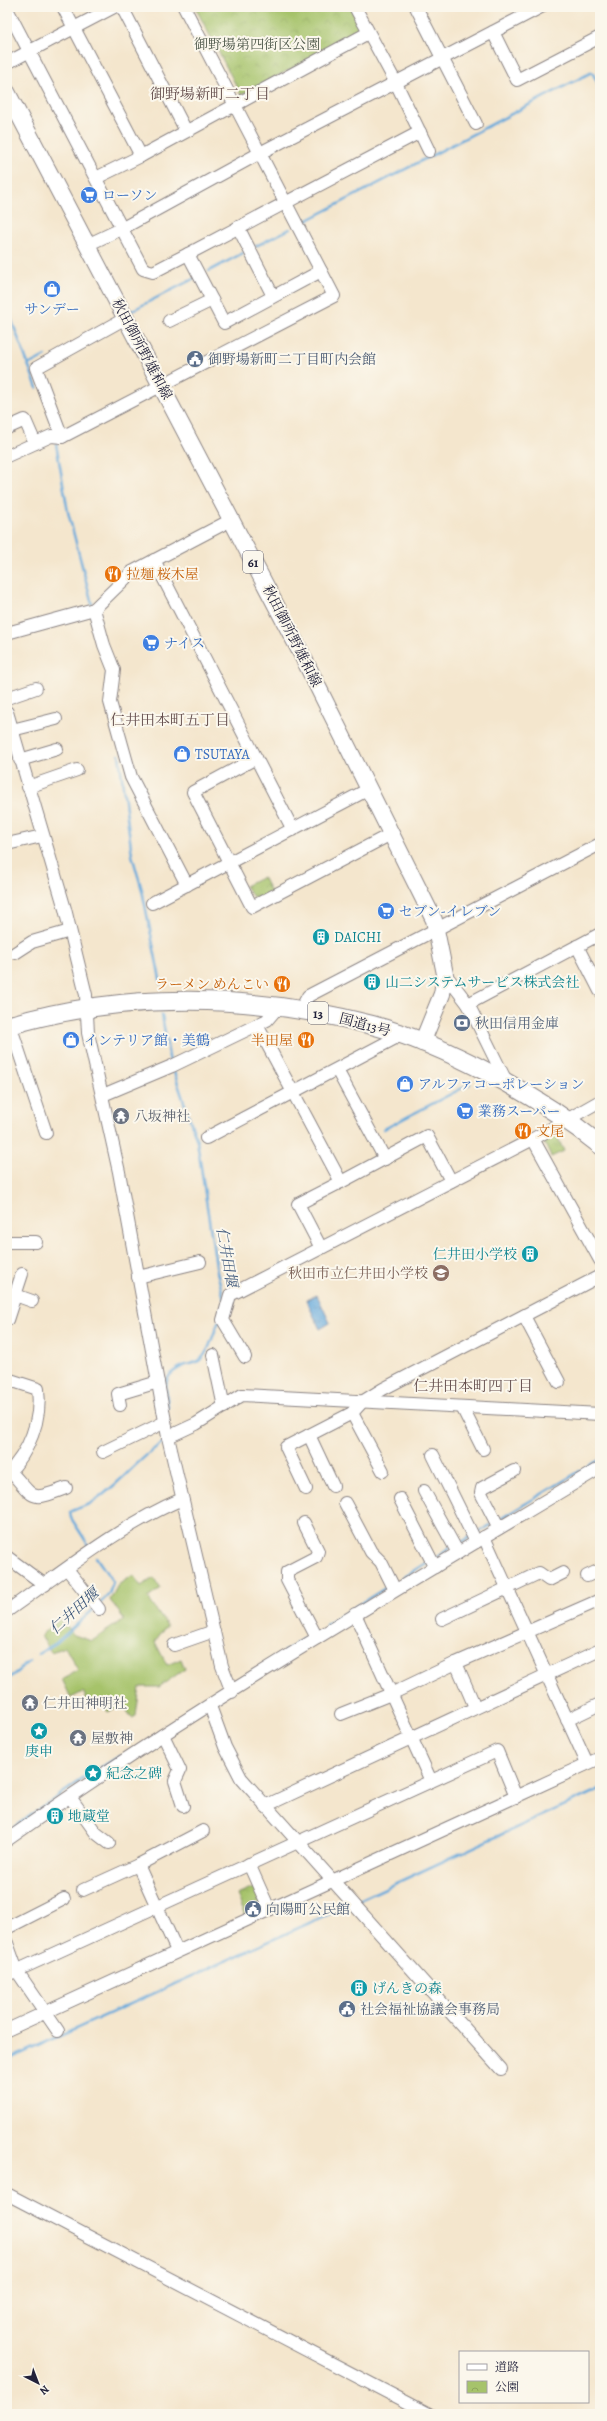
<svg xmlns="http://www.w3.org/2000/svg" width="607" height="2421" font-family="Alegreya,'Noto Serif JP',serif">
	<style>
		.grass { fill: url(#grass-tufts); stroke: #647253 }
		.park { fill: url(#park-crowns); stroke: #647253 }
		.garden { fill: #a6c36b; stroke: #647253 }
		.water { fill: url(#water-ripples); stroke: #45668c }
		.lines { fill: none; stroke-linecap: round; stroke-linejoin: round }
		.stream { stroke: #68aadc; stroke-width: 2.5 }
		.minor-casing { stroke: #8b8484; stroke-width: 14 }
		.major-casing { stroke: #8b8484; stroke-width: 18 }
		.highway-casing { stroke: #8b8484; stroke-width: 20 }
		.minor { stroke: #fff; stroke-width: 12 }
		.major { stroke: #fff; stroke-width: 16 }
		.highway { stroke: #fff; stroke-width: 18 }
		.labels { text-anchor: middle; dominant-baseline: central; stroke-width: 4; stroke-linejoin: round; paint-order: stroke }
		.shield { fill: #fbf7ec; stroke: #636270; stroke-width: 1 }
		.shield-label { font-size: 13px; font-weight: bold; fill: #22223b }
		.park-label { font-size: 14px; fill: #505a4c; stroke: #fbf7ec }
		.shop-label { font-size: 14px; fill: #366cbe; stroke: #fbf7ec; text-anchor: start }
		.street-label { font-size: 14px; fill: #22223b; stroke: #fbf7ec }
		.service-label { font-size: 14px; fill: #4e5e75; stroke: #fbf7ec; text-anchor: start }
		.food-label { font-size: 14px; fill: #c56008; stroke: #fbf7ec; text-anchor: start }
		.culture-label { font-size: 14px; fill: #0d838f; stroke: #fbf7ec; text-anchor: start }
		.worship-label { font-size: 14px; fill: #5b616d; stroke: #fbf7ec; text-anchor: start }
		.education-label { font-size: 14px; fill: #785e54; stroke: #fbf7ec; text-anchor: end }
		.neighbourhood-label { font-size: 15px; fill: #675150; stroke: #fbf7ec }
		.water-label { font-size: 15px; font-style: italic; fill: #3e587b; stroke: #fbf7ec }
	</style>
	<defs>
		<pattern id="grass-tufts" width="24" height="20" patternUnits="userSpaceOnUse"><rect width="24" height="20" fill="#a6c36b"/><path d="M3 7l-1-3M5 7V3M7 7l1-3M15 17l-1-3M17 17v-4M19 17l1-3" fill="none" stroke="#8fa75e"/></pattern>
		<pattern id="park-crowns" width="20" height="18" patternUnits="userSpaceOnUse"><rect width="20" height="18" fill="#a6c36b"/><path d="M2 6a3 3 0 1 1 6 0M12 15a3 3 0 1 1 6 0" fill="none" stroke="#8fa75e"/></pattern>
		<pattern id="water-ripples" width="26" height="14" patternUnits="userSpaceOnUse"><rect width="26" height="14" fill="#68aadc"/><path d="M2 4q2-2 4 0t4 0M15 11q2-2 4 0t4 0" fill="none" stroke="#558ab4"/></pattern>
	</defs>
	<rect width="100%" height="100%" fill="#fbf7ec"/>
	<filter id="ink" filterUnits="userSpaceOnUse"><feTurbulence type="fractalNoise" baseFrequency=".025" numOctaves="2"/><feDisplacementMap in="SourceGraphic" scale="8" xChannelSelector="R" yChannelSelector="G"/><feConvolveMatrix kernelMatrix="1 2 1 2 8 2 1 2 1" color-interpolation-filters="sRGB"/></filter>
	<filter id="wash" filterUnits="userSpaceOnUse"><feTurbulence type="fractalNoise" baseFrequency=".012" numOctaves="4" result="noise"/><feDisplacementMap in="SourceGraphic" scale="16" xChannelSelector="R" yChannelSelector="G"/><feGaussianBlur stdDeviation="0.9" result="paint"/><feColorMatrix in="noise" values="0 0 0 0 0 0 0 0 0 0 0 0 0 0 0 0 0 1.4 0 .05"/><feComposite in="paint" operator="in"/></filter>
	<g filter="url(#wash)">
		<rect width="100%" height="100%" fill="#f4e6cd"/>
		<polygon class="grass" points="555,1132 564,1151 551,1157 542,1138"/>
		<g class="park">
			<polygon points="195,7 351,7 363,31 241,95"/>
			<polygon points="263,877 271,892 259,899 253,897 245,886"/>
			<polygon points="256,1887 265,1908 246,1916 237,1895"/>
		</g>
		<polygon class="garden" points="133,1575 141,1586 154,1578 161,1588 148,1598 167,1626 155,1642 167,1665 181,1659 185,1669 159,1687 140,1687 136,1716 132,1718 125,1708 115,1708 108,1712 103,1704 96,1707 92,1700 88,1702 83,1692 71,1698 62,1679 78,1670 65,1647 51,1652 41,1635 59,1619 74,1635 92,1641 124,1619 110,1600 118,1585"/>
		<polygon class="water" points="317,1295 330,1323 320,1329 306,1300"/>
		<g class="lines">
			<g class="stream">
				<polyline points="304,222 592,72 600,88"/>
				<polyline points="256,246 290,229"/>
				<polyline points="209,271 243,253"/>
				<polyline points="7,308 37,388"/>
				<polyline points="131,311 195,278"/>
				<polyline points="28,365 45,356"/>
				<polyline points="56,444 68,512 92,604"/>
				<polyline points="107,682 107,667"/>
				<polyline points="119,755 132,855 142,890 161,984"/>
				<polyline points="162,1015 170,1063"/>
				<polyline points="174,1072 197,1141 217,1272 224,1299"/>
				<polyline points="384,1129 470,1084"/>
				<path d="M168,1407C165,1384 162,1374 186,1365C190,1364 197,1363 200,1360C211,1350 212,1334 219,1322"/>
				<polyline points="500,1519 600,1459"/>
				<polyline points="476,1534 492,1524"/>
				<polyline points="458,1544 470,1537"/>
				<path d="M89,1546L71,1518L70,1512C78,1508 86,1506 93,1502C119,1485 137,1460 162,1443"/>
				<polyline points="96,1557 113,1582 109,1594 99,1604"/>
				<polyline points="437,1557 450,1548"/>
				<polyline points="402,1578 429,1561"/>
				<polyline points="326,1625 387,1587"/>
				<polyline points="285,1651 308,1636"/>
				<polyline points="38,1654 56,1643 94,1609"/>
				<polyline points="7,1680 30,1661"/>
				<polyline points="100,1768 120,1756"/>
				<polyline points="7,1832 90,1774"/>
				<polyline points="355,1902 600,1789"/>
				<polyline points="7,2060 349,1905"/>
			</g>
		</g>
	</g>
	<g filter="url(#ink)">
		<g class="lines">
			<defs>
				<g id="minor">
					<polyline points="63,7 141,156"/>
					<polyline points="122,7 186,131"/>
					<polyline points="355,7 396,83 429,151"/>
					<polyline points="416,7 476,124"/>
					<polyline points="7,9 143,269 153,272 188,254 224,323 321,271"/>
					<polyline points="493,32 517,80 600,37"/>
					<polyline points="7,63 114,7"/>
					<polyline points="96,178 141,156 368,33"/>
					<polyline points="238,227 273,296"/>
					<polyline points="87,245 121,229 260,153 541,7"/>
					<polyline points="188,254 420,132"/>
					<polyline points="169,321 212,300"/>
					<polyline points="7,428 25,420 35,443"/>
					<polyline points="62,437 36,368 126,318"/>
					<polyline points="7,456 51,436 62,437 334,296 184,7"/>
					<polyline points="154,560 256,758"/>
					<polyline points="94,609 104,645 114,670 110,702 131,777 187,885"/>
					<polyline points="7,633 94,609 132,572 231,520"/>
					<polyline points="7,698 36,688"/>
					<polyline points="7,712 65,909 86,995 88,1033 119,1172 168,1437 222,1666 232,1692"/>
					<polyline points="12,730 56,719"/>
					<polyline points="20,760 57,749"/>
					<polyline points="28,787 77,770"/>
					<polyline points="293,830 256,758 193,792 252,907 391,834"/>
					<polyline points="7,844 42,836"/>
					<polyline points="152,903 369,789"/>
					<polyline points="577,946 600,991"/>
					<polyline points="15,953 32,942 70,931"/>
					<polyline points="445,974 468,1004 507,1083"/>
					<polyline points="468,1004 600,934"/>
					<polyline points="301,1009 308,996 600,844"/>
					<polyline points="10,1025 46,1133"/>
					<polyline points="257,1025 341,1182 298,1204 321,1248"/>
					<polyline points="337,1070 385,1159"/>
					<polyline points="103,1095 172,1066 257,1025 267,1020 278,1007"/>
					<polyline points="206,1138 401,1035"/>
					<polyline points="533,1139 600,1260"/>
					<polyline points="341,1182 427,1136 451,1181"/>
					<polyline points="7,1242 36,1242"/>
					<polyline points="138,1277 200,1262"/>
					<polyline points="7,1292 32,1301"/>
					<polyline points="524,1316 559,1382"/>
					<polyline points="7,1320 22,1274"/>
					<polyline points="213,1355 224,1407"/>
					<polyline points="245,1357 223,1320 230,1295 533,1139 600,1101"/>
					<path d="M7,1379L38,1389C42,1419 29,1453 7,1474"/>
					<polyline points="120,1405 118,1394 158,1382"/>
					<polyline points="462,1407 483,1449"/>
					<polyline points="352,1413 383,1471"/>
					<polyline points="309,1435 333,1486"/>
					<polyline points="168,1437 196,1424 242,1395 600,1414"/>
					<polyline points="103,1452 165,1422"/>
					<polyline points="433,1455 476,1542"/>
					<path d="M10,1471C36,1499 29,1502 66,1488"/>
					<polyline points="306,1489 286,1447 352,1413 362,1402 383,1389 600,1276"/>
					<polyline points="424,1491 458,1553"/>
					<polyline points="400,1499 435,1567"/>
					<polyline points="345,1503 371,1552 381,1562 395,1590"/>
					<polyline points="304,1523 318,1551 316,1557 287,1572 287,1580 317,1638"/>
					<polyline points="499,1528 481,1493 482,1488 514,1471"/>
					<polyline points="484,1537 587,1763"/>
					<polyline points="7,1557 45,1585"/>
					<polyline points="67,1569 99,1609"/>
					<polyline points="587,1576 600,1570"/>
					<path d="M7,1611C63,1572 119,1526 182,1499"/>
					<polyline points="355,1614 431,1781"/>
					<polyline points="442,1619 539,1573 549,1580 563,1573"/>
					<polyline points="174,1645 214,1631"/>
					<polyline points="210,1706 225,1747 241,1778 501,2069"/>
					<polyline points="475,1707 456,1663 600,1600"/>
					<polyline points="341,1714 391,1694 456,1663"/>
					<polyline points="567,1720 600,1704"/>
					<polyline points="163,1735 180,1770 175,1781 183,1806"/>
					<polyline points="70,1797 96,1833 109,1843"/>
					<polyline points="265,1806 600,1650"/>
					<path d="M7,1840C198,1705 400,1588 600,1468"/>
					<polyline points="249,1864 269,1909"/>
					<polyline points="83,1890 138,1865"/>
					<polyline points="7,1928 64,1899"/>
					<polyline points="7,1943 17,1971 58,2031"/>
					<polyline points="177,1951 138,1865 203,1831"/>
					<polyline points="7,1975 497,1751 516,1797"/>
					<polyline points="7,2030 600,1758"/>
					<polyline points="7,2194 429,2414"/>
				</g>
				<polyline id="major" points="7,92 301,653 434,920 445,974 442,994 422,1043"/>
				<path id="highway" d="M7,1026C124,991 255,994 372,1025C447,1045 539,1096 600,1145"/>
			</defs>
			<use href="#minor" class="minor-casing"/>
			<use href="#major" class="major-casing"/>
			<use href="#highway" class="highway-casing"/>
			<use href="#minor" class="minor"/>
			<use href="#major" class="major"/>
			<use href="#highway" class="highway"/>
		</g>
	</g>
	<defs>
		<symbol id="supermarket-disc" viewBox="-11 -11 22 22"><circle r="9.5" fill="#3f7fe0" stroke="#fbf7ec"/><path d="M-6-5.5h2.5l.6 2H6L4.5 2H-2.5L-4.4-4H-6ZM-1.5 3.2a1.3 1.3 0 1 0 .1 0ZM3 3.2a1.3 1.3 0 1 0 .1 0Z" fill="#fff"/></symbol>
		<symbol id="shop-disc" viewBox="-11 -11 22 22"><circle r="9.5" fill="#3f7fe0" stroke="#fbf7ec"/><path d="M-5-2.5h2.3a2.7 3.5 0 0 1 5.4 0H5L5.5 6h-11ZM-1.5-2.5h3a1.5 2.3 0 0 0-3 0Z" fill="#fff"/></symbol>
		<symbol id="civic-disc" viewBox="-11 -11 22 22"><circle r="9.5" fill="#5c6f8a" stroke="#fbf7ec"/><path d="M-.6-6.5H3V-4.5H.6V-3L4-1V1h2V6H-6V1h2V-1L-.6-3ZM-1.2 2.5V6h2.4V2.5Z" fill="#fff"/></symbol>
		<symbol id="restaurant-disc" viewBox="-11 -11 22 22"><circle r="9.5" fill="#e8710a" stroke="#fbf7ec"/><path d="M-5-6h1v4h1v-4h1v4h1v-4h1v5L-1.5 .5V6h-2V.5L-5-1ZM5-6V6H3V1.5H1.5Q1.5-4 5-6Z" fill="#fff"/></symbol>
		<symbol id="building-disc" viewBox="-11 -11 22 22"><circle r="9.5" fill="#0f9aa8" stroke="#fbf7ec"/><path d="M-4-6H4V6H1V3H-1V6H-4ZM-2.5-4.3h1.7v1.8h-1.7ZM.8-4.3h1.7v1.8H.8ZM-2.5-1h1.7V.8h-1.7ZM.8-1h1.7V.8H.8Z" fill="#fff"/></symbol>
		<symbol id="bank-disc" viewBox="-11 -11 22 22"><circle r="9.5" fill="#5c6f8a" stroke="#fbf7ec"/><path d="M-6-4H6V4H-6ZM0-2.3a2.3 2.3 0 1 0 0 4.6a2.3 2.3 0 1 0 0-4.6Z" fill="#fff"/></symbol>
		<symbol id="temple-disc" viewBox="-11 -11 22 22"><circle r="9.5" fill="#6b7280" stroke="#fbf7ec"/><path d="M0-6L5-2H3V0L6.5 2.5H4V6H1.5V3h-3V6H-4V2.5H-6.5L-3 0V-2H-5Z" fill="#fff"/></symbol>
		<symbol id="school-disc" viewBox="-11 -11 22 22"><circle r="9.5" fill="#8d6e63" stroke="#fbf7ec"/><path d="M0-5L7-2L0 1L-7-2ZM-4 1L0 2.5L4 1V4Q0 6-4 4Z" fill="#fff"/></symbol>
		<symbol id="sight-disc" viewBox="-11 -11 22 22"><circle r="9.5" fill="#0f9aa8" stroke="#fbf7ec"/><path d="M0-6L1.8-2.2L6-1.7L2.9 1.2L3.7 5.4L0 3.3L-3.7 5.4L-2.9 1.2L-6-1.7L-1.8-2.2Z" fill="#fff"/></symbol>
	</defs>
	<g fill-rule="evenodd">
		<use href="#supermarket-disc" x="79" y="185" width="20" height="20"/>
		<use href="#shop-disc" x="42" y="279" width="20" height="20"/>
		<use href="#civic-disc" x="185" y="349" width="20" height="20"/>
		<use href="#restaurant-disc" x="103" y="564" width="20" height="20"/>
		<use href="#supermarket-disc" x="141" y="633" width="20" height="20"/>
		<use href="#shop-disc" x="172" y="744" width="20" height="20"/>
		<use href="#supermarket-disc" x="376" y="901" width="20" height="20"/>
		<use href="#building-disc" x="311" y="927" width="20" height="20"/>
		<use href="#building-disc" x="362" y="972" width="20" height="20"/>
		<use href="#restaurant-disc" x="272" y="974" width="20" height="20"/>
		<use href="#bank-disc" x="452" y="1013" width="20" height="20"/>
		<use href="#shop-disc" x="61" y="1030" width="20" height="20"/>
		<use href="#restaurant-disc" x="296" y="1030" width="20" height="20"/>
		<use href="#shop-disc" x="395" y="1074" width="20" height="20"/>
		<use href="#supermarket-disc" x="455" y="1101" width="20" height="20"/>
		<use href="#temple-disc" x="111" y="1106" width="20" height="20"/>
		<use href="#restaurant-disc" x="513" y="1121" width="20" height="20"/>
		<use href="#building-disc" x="520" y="1244" width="20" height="20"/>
		<use href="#school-disc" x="431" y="1263" width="20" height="20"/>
		<use href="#temple-disc" x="20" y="1693" width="20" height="20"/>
		<use href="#sight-disc" x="29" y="1721" width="20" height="20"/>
		<use href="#temple-disc" x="68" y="1728" width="20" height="20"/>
		<use href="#sight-disc" x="83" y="1763" width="20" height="20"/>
		<use href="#building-disc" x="45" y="1806" width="20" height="20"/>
		<use href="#civic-disc" x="243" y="1899" width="20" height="20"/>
		<use href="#building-disc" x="349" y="1978" width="20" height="20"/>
		<use href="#civic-disc" x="337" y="1999" width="20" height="20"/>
	</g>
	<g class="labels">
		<g class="shield">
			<rect x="243" y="551" width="20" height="22" rx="3"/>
			<rect x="308" y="1002" width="20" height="22" rx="3"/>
		</g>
		<g class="shield-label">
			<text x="253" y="562">61</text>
			<text x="318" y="1013">13</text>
		</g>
		<g class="park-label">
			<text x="257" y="44">御野場第四街区公園</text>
		</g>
		<g class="shop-label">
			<text x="102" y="195">ローソン</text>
			<text x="52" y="309" text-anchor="middle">サンデー</text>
			<text x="164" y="643">ナイス</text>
			<text x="195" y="754">TSUTAYA</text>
			<text x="399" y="911">セブン-イレブン</text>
			<text x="84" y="1040">インテリア館・美鶴</text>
			<text x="418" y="1084">アルファコーポレーション</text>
			<text x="478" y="1111">業務スーパー</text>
		</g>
		<g class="street-label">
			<text transform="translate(142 349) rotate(62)">秋田御所野雄和線</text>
			<text transform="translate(292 636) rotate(63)">秋田御所野雄和線</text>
			<text transform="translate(365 1025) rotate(15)">国道13号</text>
		</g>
		<g class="service-label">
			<text x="208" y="359">御野場新町二丁目町内会館</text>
			<text x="475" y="1023">秋田信用金庫</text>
			<text x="266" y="1909">向陽町公民館</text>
			<text x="360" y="2009">社会福祉協議会事務局</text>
		</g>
		<g class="food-label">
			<text x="126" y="574">拉麺 桜木屋</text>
			<text x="269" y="984" text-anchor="end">ラーメン めんこい</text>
			<text x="293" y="1040" text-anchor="end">半田屋</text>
			<text x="536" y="1131">文尾</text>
		</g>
		<g class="culture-label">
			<text x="334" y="937">DAICHI</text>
			<text x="385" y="982">山二システムサービス株式会社</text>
			<text x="517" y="1254" text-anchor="end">仁井田小学校</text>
			<text x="39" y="1751" text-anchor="middle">庚申</text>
			<text x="106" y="1773">紀念之碑</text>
			<text x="68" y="1816">地蔵堂</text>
			<text x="372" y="1988">げんきの森</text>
		</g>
		<g class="worship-label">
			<text x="134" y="1116">八坂神社</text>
			<text x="43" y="1703">仁井田神明社</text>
			<text x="91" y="1738">屋敷神</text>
		</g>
		<g class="education-label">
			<text x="428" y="1273">秋田市立仁井田小学校</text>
		</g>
		<g class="neighbourhood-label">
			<text x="210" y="94">御野場新町二丁目</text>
			<text x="170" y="720">仁井田本町五丁目</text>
			<text x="473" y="1386">仁井田本町四丁目</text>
		</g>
		<g class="water-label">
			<text transform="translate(227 1257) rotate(80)">仁井田堰</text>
			<text transform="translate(74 1611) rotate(-42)">仁井田堰</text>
		</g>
	</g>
	<rect width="607" height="2421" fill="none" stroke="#fbf7ec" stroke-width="24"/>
	<rect x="459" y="2351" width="130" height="52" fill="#fbf7ec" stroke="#a4a2a5"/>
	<rect x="467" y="2364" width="20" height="6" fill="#ffffff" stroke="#a4a2a5"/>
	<text x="495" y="2371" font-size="12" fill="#22223b">道路</text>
	<rect x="467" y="2381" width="20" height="12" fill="url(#park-crowns)" stroke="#a4a2a5"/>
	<text x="495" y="2391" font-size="12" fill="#22223b">公園</text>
	<g transform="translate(38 2383) rotate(138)" stroke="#fbf7ec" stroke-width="3" paint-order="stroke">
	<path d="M0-3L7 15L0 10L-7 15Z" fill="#22223b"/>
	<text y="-6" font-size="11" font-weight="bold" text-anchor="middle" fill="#22223b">N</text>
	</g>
</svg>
